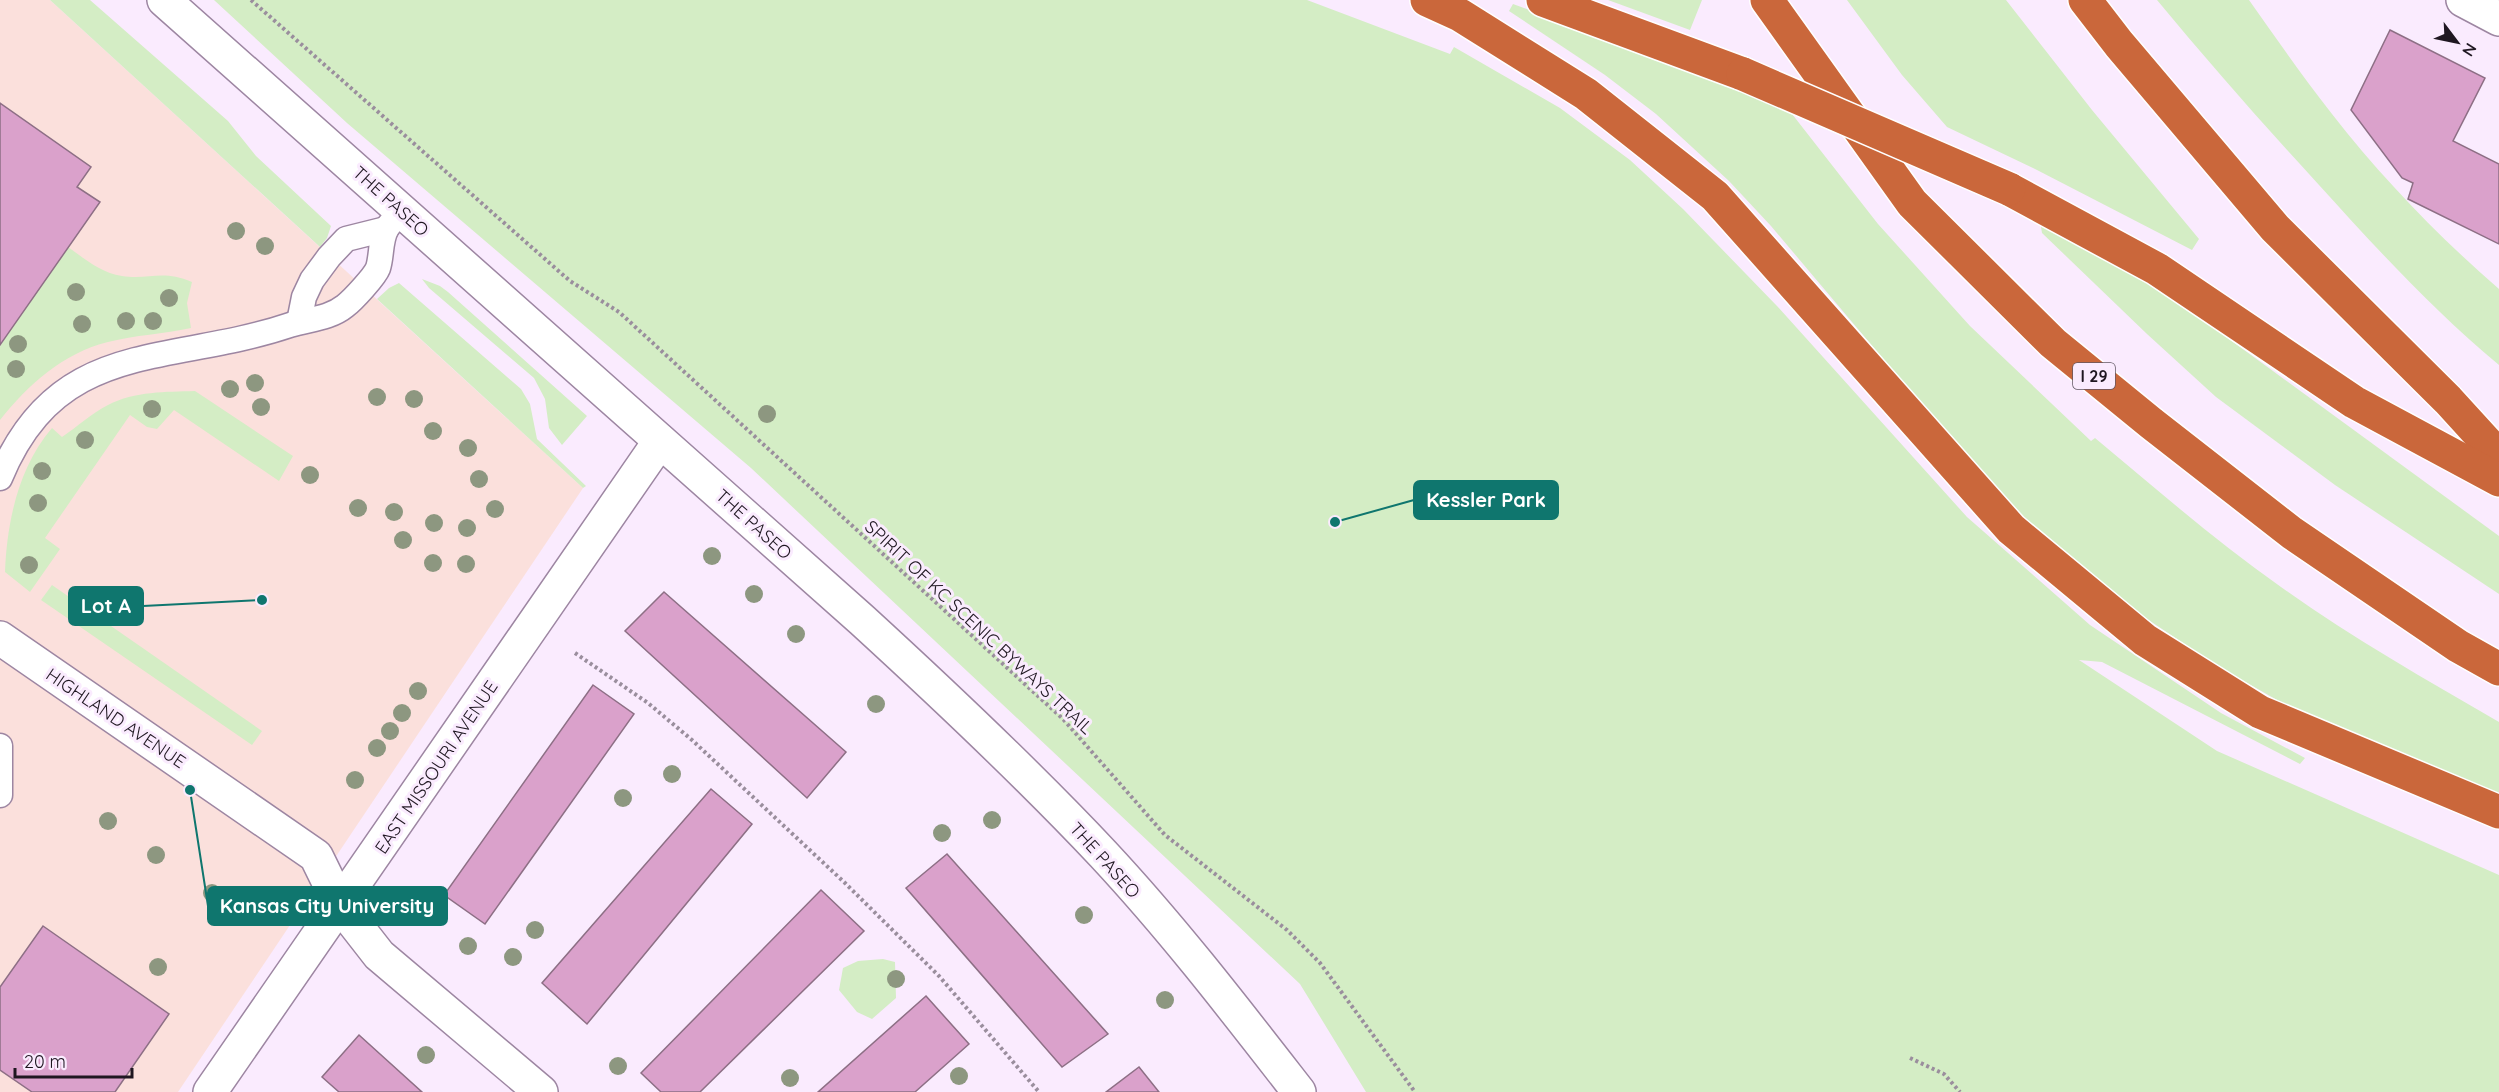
<svg xmlns="http://www.w3.org/2000/svg" width="2499" height="1092" font-family="Quicksand,sans-serif">
	<style>
		.education { fill: #fbe0dc }
		.green { fill: #d4edc5 }
		.building { fill: #daa1cb; stroke: #8d6f85; stroke-width: 1.5 }
		.lines { fill: none; stroke-linecap: round; stroke-linejoin: round }
		.service-casing { stroke: #9d86a2; stroke-width: 27 }
		.minor-casing { stroke: #9d86a2; stroke-width: 36 }
		.motorway-casing { stroke: #fff; stroke-width: 36 }
		.path { stroke: #9a8e9d; stroke-width: 4; stroke-dasharray: 3 3; stroke-linecap: butt }
		.service { stroke: #fff; stroke-width: 24 }
		.minor { stroke: #fff; stroke-width: 33 }
		.motorway { stroke: #ca673b; stroke-width: 33 }
		.motorway-bridge-casing { stroke: #fff; stroke-width: 36; stroke-linecap: butt }
		.motorway-bridge { stroke: #ca673b; stroke-width: 33 }
		.tree { fill: #8d9780 }
		.labels { text-anchor: middle; dominant-baseline: central; stroke-width: 6; stroke-linejoin: round; paint-order: stroke }
		.shield { fill: #faebfe; stroke: #615763; stroke-width: 1.5 }
		.shield-label { font-size: 16px; font-weight: bold; fill: #1f1721 }
		.street-label { font-size: 18px; fill: #1f1721; stroke: #faebfe }
		.leader { fill: none; stroke: #0f766e; stroke-width: 2 }
		.callout-dot { fill: #0f766e; stroke: #faebfe; stroke-width: 2 }
		.callout { fill: #0f766e; stroke: #0f766e; stroke-width: 2 }
		.callout-label { font-size: 20px; text-anchor: middle; font-weight: bold; fill: #fff }
	</style>
	<rect width="100%" height="100%" fill="#faebfe"/>
	<polygon class="education" points="0,0 50,0 583,488 178,1092 0,1092"/>
	<g class="green">
		<polygon points="50,0 90,0 228,121 256,156 331,226 327,238 320,247"/>
		<polygon points="214,0 1307,0 1450,54 1454,47 1560,108 1630,160 1683,209 1777,306 1967,517 2090,625 2221,713 2305,758 2300,764 2102,662 2079,660 2217,751 2499,875 2499,1092 1366,1092 1300,984 751,468 347,123"/>
		<polygon points="1608,0 1702,0 1690,30"/>
		<polygon points="1847,0 2006,0 2092,110 2199,239 2192,250 2037,170 1947,127 1902,75"/>
		<path d="M2157,0H2249C2276,38 2303,77 2332,114C2381,177 2439,237 2499,289V365C2434,311 2376,248 2319,185C2263,124 2209,63 2157,0Z"/>
		<path d="M1513,4L1785,105L1878,224L1970,326L2091,441L2095,438C2156,489 2216,541 2281,587C2350,637 2425,679 2499,722V798L2291,708L2219,667L2129,607L2048,541L1971,463L1771,226L1729,181L1656,114L1605,75L1509,11Z"/>
		<polygon points="2040,221 2144,277 2499,536 2499,594 2335,485 2216,397 2147,334 2042,233"/>
		<path d="M68,247C85,259 101,273 122,276C150,280 162,269 192,282L187,303L191,328C164,334 135,335 108,342C63,353 28,385 0,420V345Z"/>
		<polygon points="422,279 440,286 448,292 587,416 562,445 549,428 545,399 534,378 429,288"/>
		<polygon points="399,283 521,389 530,404 537,439 586,486 583,488 377,299 389,288"/>
		<path d="M195,391L293,456L279,481L174,410L157,429L147,427L130,415L45,538L60,549L30,592L5,572C7,522 18,468 52,428L62,437C77,427 92,413 108,405C135,391 166,392 195,391Z"/>
		<polygon points="52,585 262,731 252,745 41,600"/>
		<polygon points="883,959 895,962 896,998 872,1019 857,1012 839,990 843,968 858,961"/>
	</g>
	<g class="building">
		<polygon points="2390,30 2485,78 2453,141 2499,164 2499,244 2408,199 2413,183 2402,178 2351,110"/>
		<polygon points="0,103 91,167 77,187 100,202 0,345"/>
		<polygon points="664,592 846,752 807,798 625,631"/>
		<polygon points="593,685 634,714 485,924 444,895"/>
		<polygon points="711,789 752,824 587,1024 542,983"/>
		<polygon points="947,854 1108,1034 1062,1067 906,888"/>
		<polygon points="821,890 864,931 700,1092 661,1092 641,1073"/>
		<polygon points="43,926 169,1014 115,1092 32,1092 0,1070 0,987"/>
		<polygon points="926,996 969,1044 915,1092 818,1092"/>
		<polygon points="359,1035 422,1092 339,1092 322,1077"/>
		<polygon points="1139,1067 1159,1092 1106,1092"/>
	</g>
	<g class="lines">
		<defs>
			<g id="service">
				<polyline points="299,322 304,297 312,280 329,257 346,239 386,229"/>
				<path d="M0,478C58,337 169,366 290,325C308,319 329,319 345,306C353,300 375,276 378,268C382,256 380,239 387,228C391,222 397,216 402,211"/>
				<polyline points="0,746 0,795"/>
			</g>
			<g id="minor">
				<path d="M164,0L862,620C945,696 1026,772 1103,854C1173,929 1236,1011 1299,1092"/>
				<polyline points="2463,0 2499,19"/>
				<polyline points="0,638 316,856 340,905 379,955 541,1092"/>
				<polyline points="210,1092 660,441"/>
			</g>
			<g id="motorway">
				<polyline points="1427,0 1460,15 1586,94 1715,196 2011,529 2145,640 2260,712 2499,812"/>
				<polyline points="1543,0 1743,74"/>
				<polyline points="1767,0 1912,203 2053,343 2151,423 2292,533 2458,646 2499,669"/>
				<polyline points="2085,0 2119,44 2275,228 2448,400 2499,456"/>
				<polyline points="2009,189 2157,269 2354,402 2499,480"/>
			</g>
		</defs>
		<use href="#service" class="service-casing"/>
		<use href="#minor" class="minor-casing"/>
		<use href="#motorway" class="motorway-casing"/>
		<g class="path">
			<polyline points="251,0 570,281 619,312 1063,719 1165,835 1287,930 1320,963 1415,1092"/>
			<polyline points="575,653 648,703 692,740 845,883 939,976 1039,1092"/>
			<polyline points="1910,1058 1944,1074 1960,1092"/>
		</g>
		<use href="#service" class="service"/>
		<use href="#minor" class="minor"/>
		<use href="#motorway" class="motorway"/>
		<defs>
			<polyline id="motorway-bridge" points="1743,74 2009,189"/>
		</defs>
		<use href="#motorway-bridge" class="motorway-bridge-casing"/>
		<use href="#motorway-bridge" class="motorway-bridge"/>
	</g>
	<g class="tree">
		<circle cx="236" cy="231" r="9"/>
		<circle cx="265" cy="246" r="9"/>
		<circle cx="76" cy="292" r="9"/>
		<circle cx="169" cy="298" r="9"/>
		<circle cx="126" cy="321" r="9"/>
		<circle cx="153" cy="321" r="9"/>
		<circle cx="82" cy="324" r="9"/>
		<circle cx="18" cy="344" r="9"/>
		<circle cx="16" cy="369" r="9"/>
		<circle cx="255" cy="383" r="9"/>
		<circle cx="230" cy="389" r="9"/>
		<circle cx="377" cy="397" r="9"/>
		<circle cx="414" cy="399" r="9"/>
		<circle cx="261" cy="407" r="9"/>
		<circle cx="152" cy="409" r="9"/>
		<circle cx="767" cy="414" r="9"/>
		<circle cx="433" cy="431" r="9"/>
		<circle cx="85" cy="440" r="9"/>
		<circle cx="468" cy="448" r="9"/>
		<circle cx="42" cy="471" r="9"/>
		<circle cx="310" cy="475" r="9"/>
		<circle cx="479" cy="479" r="9"/>
		<circle cx="38" cy="503" r="9"/>
		<circle cx="358" cy="508" r="9"/>
		<circle cx="495" cy="509" r="9"/>
		<circle cx="394" cy="512" r="9"/>
		<circle cx="434" cy="523" r="9"/>
		<circle cx="467" cy="528" r="9"/>
		<circle cx="403" cy="540" r="9"/>
		<circle cx="712" cy="556" r="9"/>
		<circle cx="433" cy="563" r="9"/>
		<circle cx="466" cy="564" r="9"/>
		<circle cx="29" cy="565" r="9"/>
		<circle cx="754" cy="594" r="9"/>
		<circle cx="796" cy="634" r="9"/>
		<circle cx="418" cy="691" r="9"/>
		<circle cx="876" cy="704" r="9"/>
		<circle cx="402" cy="713" r="9"/>
		<circle cx="390" cy="731" r="9"/>
		<circle cx="377" cy="748" r="9"/>
		<circle cx="672" cy="774" r="9"/>
		<circle cx="355" cy="780" r="9"/>
		<circle cx="623" cy="798" r="9"/>
		<circle cx="992" cy="820" r="9"/>
		<circle cx="108" cy="821" r="9"/>
		<circle cx="942" cy="833" r="9"/>
		<circle cx="156" cy="855" r="9"/>
		<circle cx="212" cy="893" r="9"/>
		<circle cx="1084" cy="915" r="9"/>
		<circle cx="535" cy="930" r="9"/>
		<circle cx="468" cy="946" r="9"/>
		<circle cx="513" cy="957" r="9"/>
		<circle cx="158" cy="967" r="9"/>
		<circle cx="896" cy="979" r="9"/>
		<circle cx="1165" cy="1000" r="9"/>
		<circle cx="426" cy="1055" r="9"/>
		<circle cx="618" cy="1066" r="9"/>
		<circle cx="959" cy="1076" r="9"/>
		<circle cx="790" cy="1078" r="9"/>
	</g>
	<g class="labels">
		<rect class="shield" x="2073" y="363" width="42" height="26" rx="4.5"/>
		<g class="shield-label">
			<text x="2094" y="376">I 29</text>
		</g>
		<g class="street-label">
			<text transform="translate(391 201) rotate(42)">THE PASEO</text>
			<text transform="translate(754 524) rotate(42)">THE PASEO</text>
			<text transform="translate(979 627) rotate(43)">SPIRIT OF KC SCENIC BYWAYS TRAIL</text>
			<text transform="translate(116 718) rotate(34)">HIGHLAND AVENUE</text>
			<text transform="translate(436 767) rotate(-56)">EAST MISSOURI AVENUE</text>
			<text transform="translate(1105 860) rotate(48)">THE PASEO</text>
		</g>
	</g>
	<path class="leader" d="M1335 522L1414 500M262 600L143 606M190 790L208 906"/>
	<g class="callout-dot">
		<circle cx="1335" cy="522" r="6"/>
		<circle cx="262" cy="600" r="6"/>
		<circle cx="190" cy="790" r="6"/>
	</g>
	<g class="callout">
		<rect x="1414" y="481" width="144" height="38" rx="6"/>
		<rect x="69" y="587" width="74" height="38" rx="6"/>
		<rect x="208" y="887" width="239" height="38" rx="6"/>
	</g>
	<g class="callout-label">
		<text x="1486" y="507">Kessler Park</text>
		<text x="106" y="613">Lot A</text>
		<text x="327" y="913">Kansas City University</text>
	</g>
	<g transform="translate(2457 42) rotate(122)" stroke="#faebfe" stroke-width="4.5" paint-order="stroke">
	<path d="M0-4.5L10 22L0 15L-10 22Z" fill="#1f1721"/>
	<text y="-9" font-size="16" font-weight="bold" text-anchor="middle" fill="#1f1721">N</text>
	</g>
	<path d="M15 1068v9h117v-9" fill="none" stroke="#1f1721" stroke-width="3"/>
	<text x="24" y="1068" font-size="18" fill="#1f1721" stroke="#faebfe" stroke-width="4.5" paint-order="stroke">20 m</text>
</svg>
